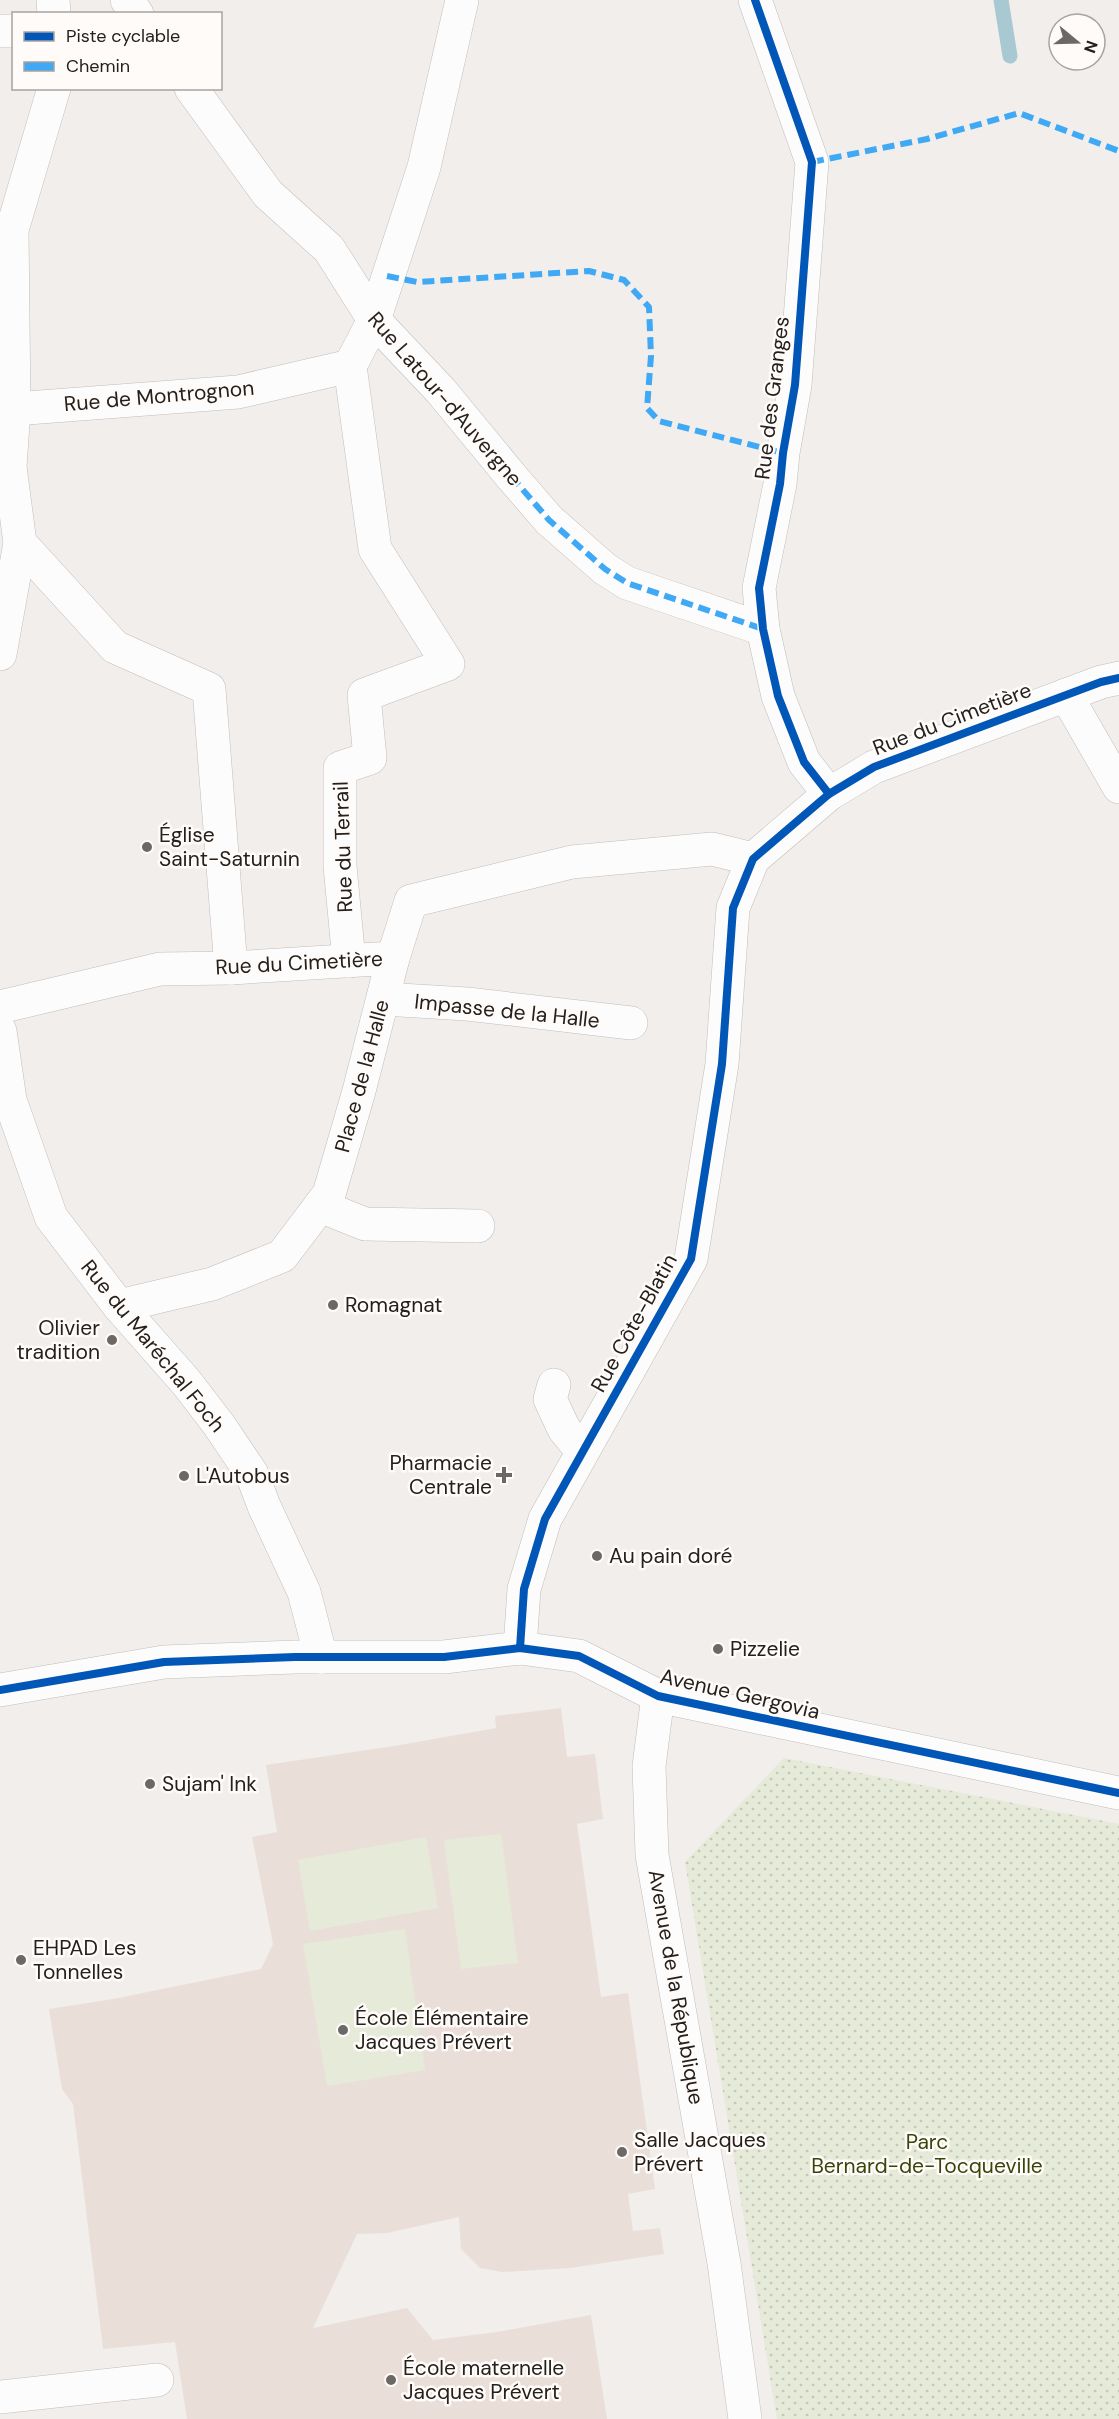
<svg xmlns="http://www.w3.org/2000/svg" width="1119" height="2419" font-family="'DM Sans',sans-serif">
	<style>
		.built { fill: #e9dfd8 }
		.grass { fill: url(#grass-dots) }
		.garden { fill: #e6ead8 }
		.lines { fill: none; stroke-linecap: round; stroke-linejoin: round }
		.stream { stroke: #a8c8d2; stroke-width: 15 }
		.pedestrian-casing { stroke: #c0bebb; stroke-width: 34 }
		.minor-casing { stroke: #c0bebb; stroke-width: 34 }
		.secondary-casing { stroke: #c0bebb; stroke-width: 34 }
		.pedestrian { stroke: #fdfcfc; stroke-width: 33 }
		.minor { stroke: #fdfcfc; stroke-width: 33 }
		.secondary { stroke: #fdfcfc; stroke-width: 33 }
		.quiet { stroke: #3fa9f5; stroke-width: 6; stroke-dasharray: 12 6; stroke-linecap: butt }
		.cycleway-casing { stroke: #fffbf9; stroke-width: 11 }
		.cycleway { stroke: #0057b8; stroke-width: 8 }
		.poi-dot { fill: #6b6866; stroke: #fffbf9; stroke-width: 2 }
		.labels { text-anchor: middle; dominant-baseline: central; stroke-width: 5; stroke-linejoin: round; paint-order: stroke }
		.street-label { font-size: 21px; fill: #23201e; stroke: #fffbf9 }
		.poi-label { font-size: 21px; fill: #23201e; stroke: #fffbf9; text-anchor: start }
		.park-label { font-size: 21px; fill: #374608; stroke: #fffbf9 }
	</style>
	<defs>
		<pattern id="grass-dots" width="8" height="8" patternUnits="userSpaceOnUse" patternTransform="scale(1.5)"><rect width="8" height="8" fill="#e6ead8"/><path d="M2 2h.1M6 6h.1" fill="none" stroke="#c5c8b9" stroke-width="1.8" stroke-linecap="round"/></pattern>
	</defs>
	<rect width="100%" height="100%" fill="#f2eeeb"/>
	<polygon class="built" points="561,1708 567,1757 595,1754 603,1819 577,1824 601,1997 628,1993 655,2189 628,2194 633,2231 660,2228 664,2254 570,2268 502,2272 480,2268 461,2249 459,2217 387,2233 357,2234 313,2328 407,2308 433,2340 497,2332 591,2315 607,2419 187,2419 175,2342 103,2349 73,2104 62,2089 49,2009 113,1999 261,1969 273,1944 252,1837 277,1832 266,1765 394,1746 496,1728 495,1716"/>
	<polygon class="grass" points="784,1758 1119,1824 1119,2419 777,2419 685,1862"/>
	<g class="garden">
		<polygon points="501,1834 518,1963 461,1969 444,1840"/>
		<polygon points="426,1837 438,1908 310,1931 298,1860"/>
		<polygon points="405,1929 425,2070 327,2086 303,1944"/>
	</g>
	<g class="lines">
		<polyline class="stream" points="1001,0 1010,56"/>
		<defs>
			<polyline id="pedestrian" points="511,476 549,520 605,569 627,583 763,629"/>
			<g id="minor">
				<polyline points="53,0 54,14"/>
				<polyline points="127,0 137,14"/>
				<polyline points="755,0 812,162 795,385 783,453 780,484 759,588 763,629 778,696 804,762 829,794"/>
				<polyline points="0,31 14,31"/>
				<polyline points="191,88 268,194 329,249 374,320 441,391 511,476"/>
				<polyline points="14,409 238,392 350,366 374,320 424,167 462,0"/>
				<polyline points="20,543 115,647 209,689 231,968"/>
				<polyline points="0,654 20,543 10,467 14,409 12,230 54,88"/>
				<polyline points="1066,695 1119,787"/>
				<polyline points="349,961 340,866 340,768 370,758 364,695 448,664 375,549 350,366"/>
				<polyline points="383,999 467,1004 631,1023"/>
				<polyline points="0,1007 160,969 231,968 393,958 411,901 572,862 712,849 753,859"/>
				<polyline points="0,1031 10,1100 51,1217 119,1306 186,1382 219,1425 252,1474 264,1506 304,1592 321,1657"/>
				<polyline points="320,1206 365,1224 478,1226"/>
				<polyline points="119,1306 212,1284 282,1256 329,1194 359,1091 393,958"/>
				<polyline points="554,1385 550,1399 564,1429 582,1451"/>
				<polyline points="520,1648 524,1589 545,1519 691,1259 722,1064 733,908 753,859 829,794 874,767 1101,682 1119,678"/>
				<polyline points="658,1696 649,1766 652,1855 724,2263 745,2419"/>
				<polyline points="0,2397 157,2380"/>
			</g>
			<polyline id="secondary" points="0,1690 164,1662 295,1657 444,1657 520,1648 579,1656 658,1696 1119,1793"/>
		</defs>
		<use href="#pedestrian" class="pedestrian-casing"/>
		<use href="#minor" class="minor-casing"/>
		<use href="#secondary" class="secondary-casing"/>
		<use href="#pedestrian" class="pedestrian"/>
		<use href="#minor" class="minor"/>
		<use href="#secondary" class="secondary"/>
		<g class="quiet">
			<polyline points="812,162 927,139 1019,113 1119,151"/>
			<polyline points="387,276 417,282 589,271 624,280 649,307 651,356 647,408 659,421 783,453"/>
			<polyline points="511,476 549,520 605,569 627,583 763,629"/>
		</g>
		<defs>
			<g id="cycleway">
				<polyline points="755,0 812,162 795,385 783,453 780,484 759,588 763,629 778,696 804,762 829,794"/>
				<polyline points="520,1648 524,1589 545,1519 691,1259 722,1064 733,908 753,859 829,794 874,767 1101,682 1119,678"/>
				<polyline points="0,1690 164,1662 295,1657 444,1657 520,1648 579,1656 658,1696 1119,1793"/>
			</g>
		</defs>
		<use href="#cycleway" class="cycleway-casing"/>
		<use href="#cycleway" class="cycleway"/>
	</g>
	<g class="poi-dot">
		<circle cx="147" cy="847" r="6"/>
		<circle cx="333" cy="1305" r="6"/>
		<circle cx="112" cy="1340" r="6"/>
		<path d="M501 1466h6v6h6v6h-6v6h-6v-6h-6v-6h6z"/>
		<circle cx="184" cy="1476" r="6"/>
		<circle cx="597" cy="1556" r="6"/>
		<circle cx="718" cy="1649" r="6"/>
		<circle cx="150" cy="1784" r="6"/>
		<circle cx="21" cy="1960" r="6"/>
		<circle cx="343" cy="2030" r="6"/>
		<circle cx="622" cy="2152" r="6"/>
		<circle cx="391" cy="2380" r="6"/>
	</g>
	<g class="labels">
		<g class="street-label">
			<text transform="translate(159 396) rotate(-5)">Rue de Montrognon</text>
			<text transform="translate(772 398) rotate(-83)">Rue des Granges</text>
			<text transform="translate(445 399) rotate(49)">Rue Latour-d'Auvergne</text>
			<text transform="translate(952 719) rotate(-21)">Rue du Cimetière</text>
			<text transform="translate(343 847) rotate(-92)">Rue du Terrail</text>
			<text transform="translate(299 963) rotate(-3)">Rue du Cimetière</text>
			<text transform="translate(507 1011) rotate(6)">Impasse de la Halle</text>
			<text transform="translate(362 1076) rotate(-75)">Place de la Halle</text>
			<text transform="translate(634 1323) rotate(-61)">Rue Côte-Blatin</text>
			<text transform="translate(153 1346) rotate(51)">Rue du Maréchal Foch</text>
			<text transform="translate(740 1694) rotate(13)">Avenue Gergovia</text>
			<text transform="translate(676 1987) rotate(80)">Avenue de la République</text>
		</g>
		<g class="poi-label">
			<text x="159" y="835">Église<tspan x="159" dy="24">Saint-Saturnin</tspan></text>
			<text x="345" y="1305">Romagnat</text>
			<text x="100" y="1328" text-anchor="end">Olivier<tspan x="100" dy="24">tradition</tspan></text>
			<text x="492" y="1463" text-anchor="end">Pharmacie<tspan x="492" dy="24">Centrale</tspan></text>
			<text x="196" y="1476">L'Autobus</text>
			<text x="609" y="1556">Au pain doré</text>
			<text x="730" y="1649">Pizzelie</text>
			<text x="162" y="1784">Sujam' Ink</text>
			<text x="33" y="1948">EHPAD Les<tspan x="33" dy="24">Tonnelles</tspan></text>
			<text x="355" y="2018">École Élémentaire<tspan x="355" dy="24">Jacques Prévert</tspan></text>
			<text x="634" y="2140">Salle Jacques<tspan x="634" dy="24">Prévert</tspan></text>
			<text x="403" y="2368">École maternelle<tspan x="403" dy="24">Jacques Prévert</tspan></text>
		</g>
		<g class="park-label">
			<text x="927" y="2142">Parc<tspan x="927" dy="24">Bernard-de-Tocqueville</tspan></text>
		</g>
	</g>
	<rect x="12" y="12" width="210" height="78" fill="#fffbf9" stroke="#a7a3a1" stroke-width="1.5"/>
	<rect x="24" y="32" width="30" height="9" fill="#0057b8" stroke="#a7a3a1" stroke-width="1.5"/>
	<text x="66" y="42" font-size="18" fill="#23201e">Piste cyclable</text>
	<rect x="24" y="62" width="30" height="9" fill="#3fa9f5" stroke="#a7a3a1" stroke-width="1.5"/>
	<text x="66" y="72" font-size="18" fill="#23201e">Chemin</text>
	<g transform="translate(1077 42) rotate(109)"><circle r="28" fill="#fffbf9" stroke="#a7a3a1" stroke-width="1.5"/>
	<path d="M0-4.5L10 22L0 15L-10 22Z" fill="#6b6866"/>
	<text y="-9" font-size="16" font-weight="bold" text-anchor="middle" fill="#23201e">N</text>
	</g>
</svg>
